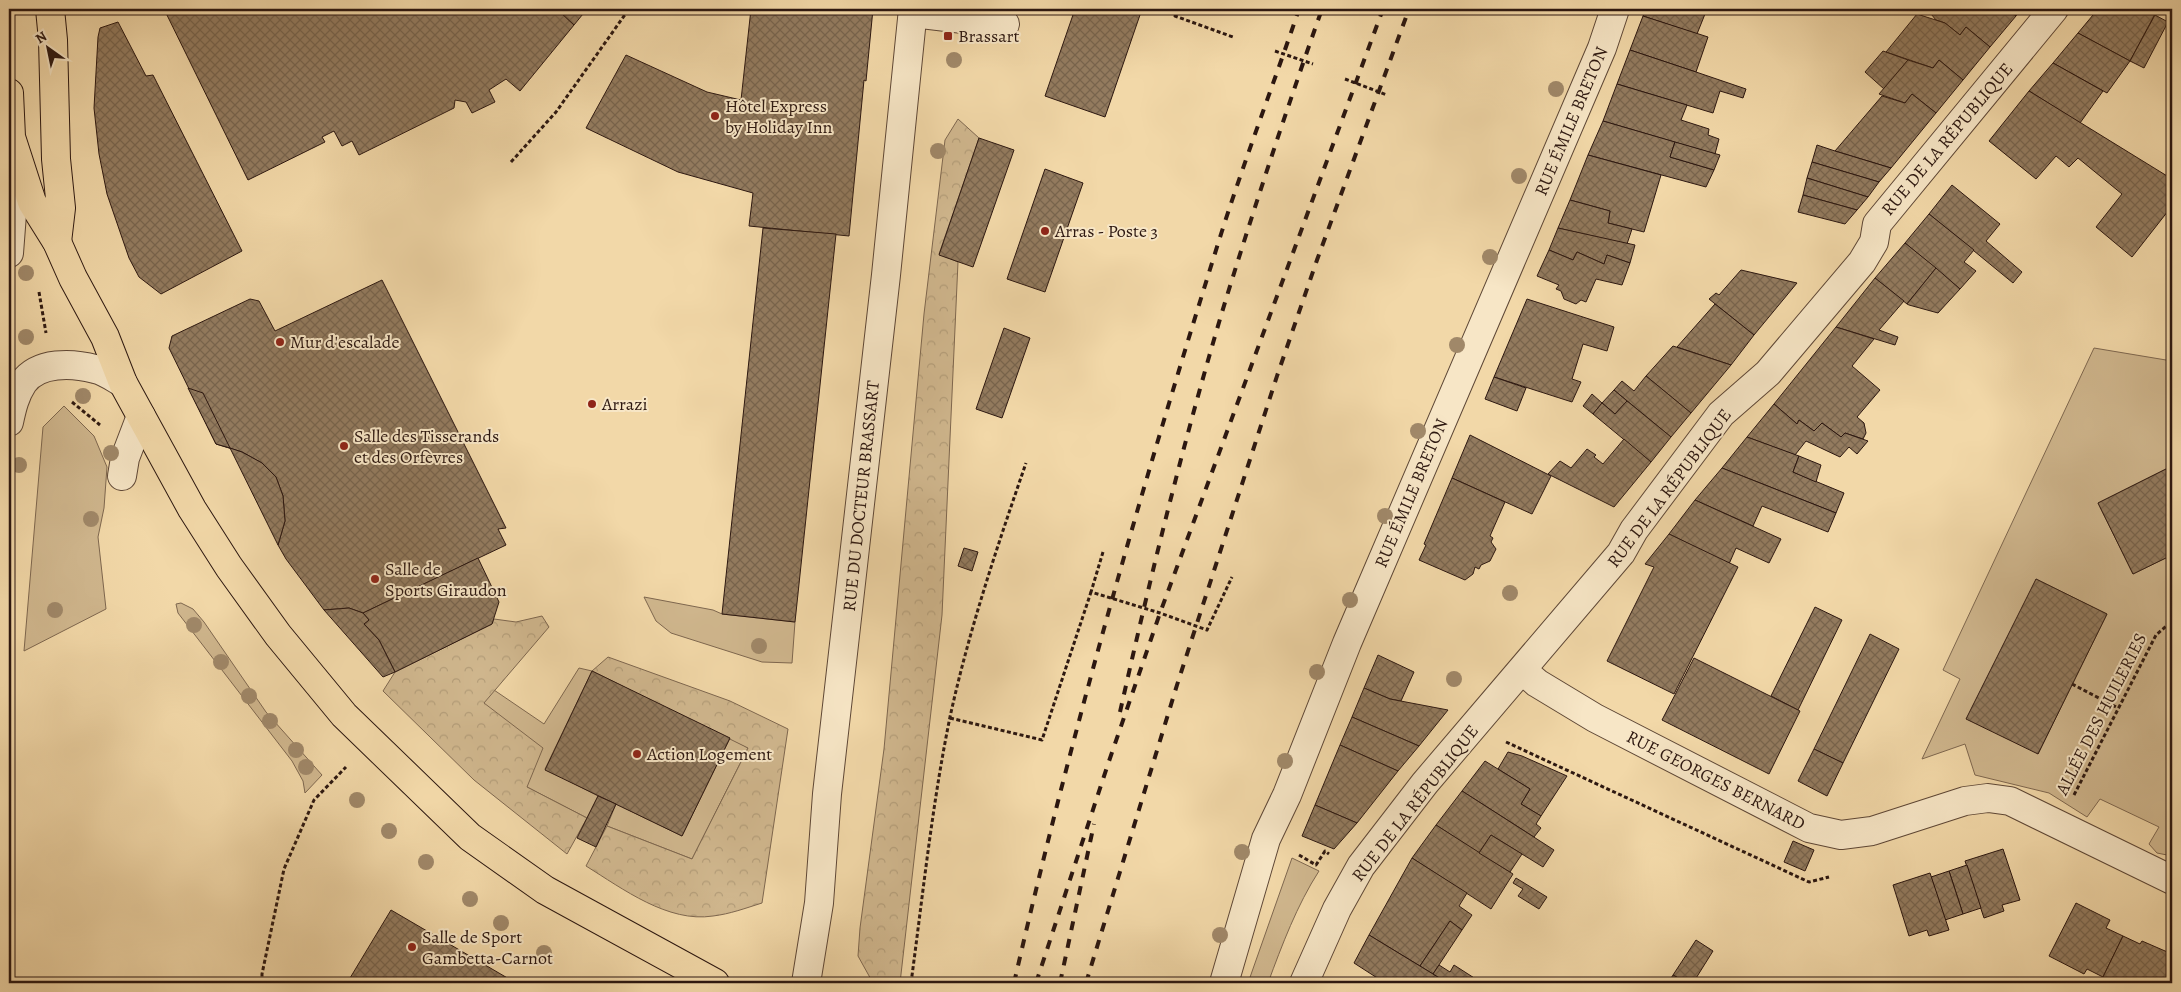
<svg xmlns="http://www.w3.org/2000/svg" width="2181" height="992" font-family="Alegreya,serif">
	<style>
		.grass { fill: #d0b78e; stroke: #7e674f; fill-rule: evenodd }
		.forest { fill: url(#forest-crowns); stroke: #7e674f }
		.building { fill: url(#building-cross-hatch); stroke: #2c1710 }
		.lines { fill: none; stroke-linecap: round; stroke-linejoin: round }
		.minor-casing { stroke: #5e4736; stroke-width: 30 }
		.major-casing { stroke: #2c1710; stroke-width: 30 }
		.path { stroke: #2c1710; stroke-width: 3; stroke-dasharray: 4 2.5; stroke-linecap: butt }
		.minor { stroke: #f7e6c6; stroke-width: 28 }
		.major { stroke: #f2d8a8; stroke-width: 28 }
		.rail { stroke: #2c1710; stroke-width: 4; stroke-dasharray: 9 9; stroke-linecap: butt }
		.tree { fill: #a08869 }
		.poi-dot { fill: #8f2418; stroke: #f7e6c6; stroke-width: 2 }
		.labels { text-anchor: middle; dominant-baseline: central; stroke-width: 4; stroke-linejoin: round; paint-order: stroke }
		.poi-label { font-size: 18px; fill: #2c1710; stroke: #f7e6c6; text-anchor: start }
		.street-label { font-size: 18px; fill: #2c1710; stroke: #f7e6c6 }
	</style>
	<defs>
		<pattern id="forest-crowns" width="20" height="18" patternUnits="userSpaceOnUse" patternTransform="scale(1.25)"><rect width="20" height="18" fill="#d0b78e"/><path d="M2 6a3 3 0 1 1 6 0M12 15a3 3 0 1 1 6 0" fill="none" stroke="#b39d79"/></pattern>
		<pattern id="building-cross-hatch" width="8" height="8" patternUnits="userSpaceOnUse" patternTransform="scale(1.25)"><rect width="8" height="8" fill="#937b5f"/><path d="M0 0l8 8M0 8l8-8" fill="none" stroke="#78644d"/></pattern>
	</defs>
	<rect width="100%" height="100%" fill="#f2d8a8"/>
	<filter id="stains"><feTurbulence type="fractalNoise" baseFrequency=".004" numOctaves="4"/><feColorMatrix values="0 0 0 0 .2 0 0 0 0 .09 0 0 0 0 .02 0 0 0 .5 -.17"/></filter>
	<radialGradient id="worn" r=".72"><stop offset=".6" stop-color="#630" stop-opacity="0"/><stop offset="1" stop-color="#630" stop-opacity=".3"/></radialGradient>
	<g class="grass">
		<path d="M2094,348L2172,361V466L2098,503L2133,574L2172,555V856L2157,853L2149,844L2159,827L2100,799L2087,817L2049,793L1975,775L1965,744L1922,759L1960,679L1943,670ZM2036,579L2107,614L2038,754Z"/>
		<polygon points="64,406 94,436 107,467 104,508 98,537 106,609 24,651 43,427"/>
		<polygon points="644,597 713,610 722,614 795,622 792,663 762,662 671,633 656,621"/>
		<polygon points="181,603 193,609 204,622 266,712 322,775 305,793 303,781 292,761 178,613 176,604"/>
		<polygon points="579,668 592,671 545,769 598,796 587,818 527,787 483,703 494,690 544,724"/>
		<polygon points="730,738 748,748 692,859 607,826 616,804 682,836"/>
		<path d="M1292,858L1319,871C1297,905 1282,945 1268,983H1248Z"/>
	</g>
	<g class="forest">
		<polygon points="958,119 979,138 939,254 958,262 942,615 900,983 873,983 858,956 860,928 884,749 924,314 945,140"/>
		<polygon points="542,616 549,627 484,703 543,748 527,787 587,818 567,854 474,780 383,691 395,672 492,624 494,619 516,622"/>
		<path d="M608,657L730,701L788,729L762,903C746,908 730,914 713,916C668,923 623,889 586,866L607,826L692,859L748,748L592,671Z"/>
	</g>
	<g class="building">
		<polygon points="164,9 557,9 574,25 520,91 506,79 489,90 495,102 472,113 466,102 455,100 454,108 359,155 352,141 342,146 334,131 322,137 325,142 248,180"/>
		<polygon points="557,9 587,9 574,25"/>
		<polygon points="751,9 873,9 866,81 864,80 849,236 749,226 753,193 678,172 586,128 626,55 707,92 741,100"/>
		<polygon points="1075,9 1142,9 1105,117 1045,96"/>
		<polygon points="1646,9 1707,9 1697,34 1643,16"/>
		<polygon points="1935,9 2008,9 2016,16 1990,47 1966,27 1960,35 1945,23 1936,20 1931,14"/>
		<polygon points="2008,9 2021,9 2016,16"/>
		<polygon points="2098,9 2145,9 2155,14 2130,61 2078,33"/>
		<polygon points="1917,14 1945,23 1960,35 1966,27 1990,47 1963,80 1939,60 1933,68 1886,52"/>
		<polygon points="2155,15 2168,22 2144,68 2130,61"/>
		<polygon points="1643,16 1708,37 1696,72 1630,50"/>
		<polygon points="118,22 146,76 153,75 242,251 161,294 139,277 129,258 107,194 99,154 94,108 98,37 100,28"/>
		<polygon points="2078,33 2130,61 2107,93 2053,63"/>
		<polygon points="1630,50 1696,72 1746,89 1743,98 1720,91 1713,113 1617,84"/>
		<polygon points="1883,51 1908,60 1884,89 1865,72"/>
		<polygon points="1908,60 1933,68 1939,60 1963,80 1936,113 1912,94 1905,103 1879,94"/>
		<polygon points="2053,63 2103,91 2080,123 2029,91"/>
		<polygon points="1617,84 1687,105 1681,120 1709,129 1708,135 1719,139 1715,154 1603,121"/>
		<polygon points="2029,91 2172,179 2172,206 2132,257 2096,227 2122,194 2078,158 2069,167 2056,156 2036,179 1989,141"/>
		<polygon points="1912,94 1936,113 1891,168 1835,151 1882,96 1905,103"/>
		<polygon points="1603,121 1675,142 1670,157 1714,170 1706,187 1588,155"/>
		<polygon points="979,138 1014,150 973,267 939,255"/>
		<polygon points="1675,142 1720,155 1714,170 1670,157"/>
		<polygon points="1817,145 1835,151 1891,168 1879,182 1812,162"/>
		<polygon points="1588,155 1661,175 1644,232 1608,223 1610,211 1570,200"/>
		<polygon points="1812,162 1879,182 1868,197 1807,178"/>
		<polygon points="1045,169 1083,183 1045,292 1007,279"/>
		<polygon points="1807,178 1868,197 1857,210 1803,195"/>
		<polygon points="1952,185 2000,224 1986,241 2022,272 2013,283 1929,214"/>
		<polygon points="1803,195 1857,210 1845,224 1798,212"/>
		<polygon points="1570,200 1610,211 1608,223 1632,229 1627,244 1558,228"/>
		<polygon points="1929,214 1974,250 1964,262 1976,271 1960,289 1905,243"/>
		<polygon points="763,228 836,234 795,622 722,614"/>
		<polygon points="1558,228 1635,245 1630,263 1607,255 1604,264 1577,252 1573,260 1549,250"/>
		<polygon points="1905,243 1936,268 1907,304 1875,278"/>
		<polygon points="1549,250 1573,260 1577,252 1604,264 1607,255 1630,263 1622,285 1596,279 1586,302 1581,300 1576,304 1564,299 1561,291 1556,289 1559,285 1537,276"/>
		<polygon points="1936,268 1960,289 1938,313 1909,305 1907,304"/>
		<polygon points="1741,270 1797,283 1754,335 1709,299 1716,293 1719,295"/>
		<polygon points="1875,278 1904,301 1879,330 1898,337 1895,345 1836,327"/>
		<polygon points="382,280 506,528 498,529 506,545 363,613 349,608 324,610 286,559 278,545 285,521 283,496 276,477 262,463 242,452 216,444 169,348 172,336 250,299 259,301 275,331"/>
		<polygon points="1527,299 1614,327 1607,351 1583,344 1572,379 1581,382 1572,402 1494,377"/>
		<polygon points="1715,304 1754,335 1731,365 1677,347"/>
		<polygon points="1836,327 1874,339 1852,366 1880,390 1857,417 1864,423 1866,433 1863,439 1845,433 1841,437 1822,423 1814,431 1799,420 1797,424 1774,404"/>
		<polygon points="1004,328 1030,338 1002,418 976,409"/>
		<polygon points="1673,346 1731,365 1691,413 1646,376"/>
		<polygon points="1646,376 1691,413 1671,437 1614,390 1622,381 1634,391"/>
		<polygon points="1494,377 1526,388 1517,411 1485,399"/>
		<polygon points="188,388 203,393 230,448 216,444"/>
		<polygon points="1614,390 1627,401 1615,414 1602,403"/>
		<polygon points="1592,394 1602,403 1593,414 1583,406"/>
		<polygon points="1627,401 1671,437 1651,462 1593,414 1602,403 1615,414"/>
		<polygon points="1774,404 1797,424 1799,420 1814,431 1822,423 1841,437 1845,433 1868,441 1857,454 1849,447 1840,457 1806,441 1795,455 1747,437"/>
		<polygon points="1470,435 1551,476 1532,514 1452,478"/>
		<polygon points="1747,437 1799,456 1793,472 1844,493 1836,513 1722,468"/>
		<polygon points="1624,439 1651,462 1614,507 1548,474 1560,461 1571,468 1587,449 1596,455 1594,457 1603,464"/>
		<polygon points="230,448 242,452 262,463 276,477 283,496 285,521 278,545"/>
		<polygon points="1799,456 1821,465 1816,482 1793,472"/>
		<polygon points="2172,466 2172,555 2133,574 2098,503"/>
		<polygon points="1722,468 1836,513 1828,532 1762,506 1753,526 1695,500"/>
		<polygon points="1452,478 1505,502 1490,536 1493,538 1491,542 1496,549 1490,561 1481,565 1479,569 1475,567 1473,574 1465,580 1419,560 1426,545 1424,544"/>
		<polygon points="1695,500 1781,539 1769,563 1736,548 1729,564 1669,534"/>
		<polygon points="1669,534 1738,567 1674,694 1607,661 1654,567 1645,564"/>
		<polygon points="964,548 978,552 972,571 958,566"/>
		<polygon points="478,558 499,602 492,624 395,672 379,640 364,624 369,620 363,613"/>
		<polygon points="2036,579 2107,614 2038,754 1966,719"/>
		<polygon points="1815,607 1842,620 1798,710 1771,696"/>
		<polygon points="349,608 363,613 369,620 364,624 379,640 395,672 383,677 324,610"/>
		<polygon points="1870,634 1899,649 1843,763 1814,749"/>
		<polygon points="1378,655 1414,672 1401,701 1390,699 1364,688"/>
		<polygon points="1694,658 1800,711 1769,774 1662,720"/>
		<polygon points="592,671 730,738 682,836 545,770"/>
		<polygon points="1364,688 1390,699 1448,710 1419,746 1352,717"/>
		<polygon points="1352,717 1419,746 1398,771 1340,745"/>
		<polygon points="1340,745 1398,771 1357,823 1315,805"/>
		<polygon points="1814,749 1843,763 1827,796 1798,781"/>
		<polygon points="1508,752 1522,756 1567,776 1541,816 1521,804 1530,789 1498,769"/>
		<polygon points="1485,761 1530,789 1521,804 1541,816 1536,824 1541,828 1534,837 1462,791"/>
		<polygon points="1462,791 1554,850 1543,867 1491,835 1479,853 1436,825"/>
		<polygon points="598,796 616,804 596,847 577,838"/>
		<polygon points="1315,805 1357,823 1334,849 1302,836"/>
		<polygon points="1436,825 1513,874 1491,909 1412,858"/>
		<polygon points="1491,835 1522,854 1510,872 1479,853"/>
		<polygon points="1793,841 1814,850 1805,871 1784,862"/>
		<polygon points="2003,849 2020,900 2002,905 2004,911 1984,918 1965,861"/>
		<polygon points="1412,858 1467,893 1459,906 1472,915 1462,930 1450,921 1420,966 1369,935"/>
		<polygon points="1967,865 1981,908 1963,914 1949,871"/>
		<polygon points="1949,871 1963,914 1945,920 1931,877"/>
		<polygon points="1930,873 1949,930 1929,936 1927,930 1909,936 1893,885"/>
		<polygon points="1516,878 1547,897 1539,909 1518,896 1523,889 1513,883"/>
		<polygon points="2076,903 2110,920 2106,928 2123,936 2103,977 2087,969 2084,974 2049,956"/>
		<polygon points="391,910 516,983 347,983"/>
		<polygon points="1450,921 1462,930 1433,974 1420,966"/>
		<polygon points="1369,935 1433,974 1448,983 1385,983 1354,963"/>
		<polygon points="2123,936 2140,944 2142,941 2172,954 2172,968 2165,983 2116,983 2103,977"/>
		<polygon points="1696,940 1713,951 1693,983 1687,983 1673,975"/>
		<polygon points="1439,965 1450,972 1454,965 1482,983 1448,983 1433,974"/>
		<polygon points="1673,975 1687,983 1668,983"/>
	</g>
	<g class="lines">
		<defs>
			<g id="minor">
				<polyline points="913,13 1005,24"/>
				<polyline points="9,253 13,201 12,149"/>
				<path d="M9,422C12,408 15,395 23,383C38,361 73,363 95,369C105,371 114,378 123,383"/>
				<polyline points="122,476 125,458 141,416"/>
				<polyline points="1523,671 1537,683 1595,718 1809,828 1841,835 1872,831 1965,801 1988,798 2010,801 2172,880"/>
				<polyline points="806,983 819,903 827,794 886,275 913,9"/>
				<polyline points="1224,983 1266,839 1287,795 1347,643 1602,48 1615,9"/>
				<polyline points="1304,983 1337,909 1361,866 1425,783 1621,553 1634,530 1721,414 1768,373 1862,262 1874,242 1877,224 2054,9"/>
			</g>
			<g id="major">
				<polyline points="50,9 53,40 56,159 61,208 57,242"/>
				<polyline points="9,93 11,137 32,202 57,242 73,278 105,337 123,383 192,509 229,567 278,635 344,715 470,837 545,890 715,983"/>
			</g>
		</defs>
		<use href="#minor" class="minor-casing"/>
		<use href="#major" class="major-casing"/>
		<g class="path">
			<polyline points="1178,9 1175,16 1233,37"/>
			<polyline points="1275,51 1313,64"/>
			<polyline points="1345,79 1387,95"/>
			<polyline points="511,162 556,112 629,9"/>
			<polyline points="39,292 46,333"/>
			<polyline points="72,402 100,425"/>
			<polyline points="1103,552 1091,592 1160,613 1207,630 1232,577"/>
			<polyline points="2072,684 2118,708"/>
			<polyline points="950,718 1042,740 1091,592"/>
			<polyline points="1506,742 1809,882 1829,877"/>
			<polyline points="2074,795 2156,635 2172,621"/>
			<polyline points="1299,855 1316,865 1325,851 1329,854"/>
			<polyline points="262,983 262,974 284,869 314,800 346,767"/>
			<path d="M911,983C923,894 932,805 950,717C969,630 997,547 1026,463"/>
		</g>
		<use href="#minor" class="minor"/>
		<use href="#major" class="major"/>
		<g class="rail">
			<path d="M1120,712C1151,574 1185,435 1226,299C1256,202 1288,105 1322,9"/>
			<path d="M1014,983C1072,730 1144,479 1222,231C1246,156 1274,83 1299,9"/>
			<polyline points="1036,983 1107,767 1160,613 1383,9"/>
			<polyline points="1060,983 1094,824"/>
			<polyline points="1086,983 1177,685 1277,376 1317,260 1409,9"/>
		</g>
	</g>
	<g class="tree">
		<circle cx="954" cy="60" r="8"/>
		<circle cx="1556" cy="89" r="8"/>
		<circle cx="938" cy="151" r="8"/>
		<circle cx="1519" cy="176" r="8"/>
		<circle cx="1490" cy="257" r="8"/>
		<circle cx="26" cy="273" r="8"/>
		<circle cx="26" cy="337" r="8"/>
		<circle cx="1457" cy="345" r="8"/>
		<circle cx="83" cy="396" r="8"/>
		<circle cx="1418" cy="431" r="8"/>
		<circle cx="111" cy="453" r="8"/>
		<circle cx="19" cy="465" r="8"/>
		<circle cx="1385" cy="516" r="8"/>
		<circle cx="91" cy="519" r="8"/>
		<circle cx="1510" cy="593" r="8"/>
		<circle cx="1350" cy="600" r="8"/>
		<circle cx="55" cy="610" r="8"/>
		<circle cx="194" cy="625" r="8"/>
		<circle cx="759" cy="646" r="8"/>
		<circle cx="221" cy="662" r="8"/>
		<circle cx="1317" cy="672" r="8"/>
		<circle cx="1454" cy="679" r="8"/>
		<circle cx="249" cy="696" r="8"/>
		<circle cx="270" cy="721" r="8"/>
		<circle cx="296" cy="750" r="8"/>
		<circle cx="1285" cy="761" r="8"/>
		<circle cx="306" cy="767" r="8"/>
		<circle cx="357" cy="800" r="8"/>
		<circle cx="389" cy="831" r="8"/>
		<circle cx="1242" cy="852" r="8"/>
		<circle cx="426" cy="862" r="8"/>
		<circle cx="470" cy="899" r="8"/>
		<circle cx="501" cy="923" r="8"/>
		<circle cx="1220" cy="935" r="8"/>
		<circle cx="544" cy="953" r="8"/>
	</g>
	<g class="poi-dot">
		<rect x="943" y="31" width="10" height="10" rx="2.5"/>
		<circle cx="715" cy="116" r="5"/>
		<circle cx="1045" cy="231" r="5"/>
		<circle cx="280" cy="342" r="5"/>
		<circle cx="592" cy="404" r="5"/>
		<circle cx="344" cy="446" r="5"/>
		<circle cx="375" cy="579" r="5"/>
		<circle cx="637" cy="754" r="5"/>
		<circle cx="412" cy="947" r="5"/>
	</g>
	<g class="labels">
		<g class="poi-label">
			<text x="958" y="36">Brassart</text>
			<text x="725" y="106">Hôtel Express<tspan x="725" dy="21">by Holiday Inn</tspan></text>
			<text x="1055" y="231">Arras - Poste 3</text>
			<text x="290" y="342">Mur d'escalade</text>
			<text x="602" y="404">Arrazi</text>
			<text x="354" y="436">Salle des Tisserands<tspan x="354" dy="21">et des Orfèvres</tspan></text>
			<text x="385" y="569">Salle de<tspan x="385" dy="21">Sports Giraudon</tspan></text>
			<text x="647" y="754">Action Logement</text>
			<text x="422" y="937">Salle de Sport<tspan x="422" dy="21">Gambetta-Carnot</tspan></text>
		</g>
		<g class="street-label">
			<text transform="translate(1571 121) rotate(-67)">RUE ÉMILE BRETON</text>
			<text transform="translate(1947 139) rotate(-50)">RUE DE LA RÉPUBLIQUE</text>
			<text transform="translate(1669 488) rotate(-53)">RUE DE LA RÉPUBLIQUE</text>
			<text transform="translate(1411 493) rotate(-67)">RUE ÉMILE BRETON</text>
			<text transform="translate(861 496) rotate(-84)">RUE DU DOCTEUR BRASSART</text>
			<text transform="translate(2101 714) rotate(-63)">ALLÉE DES HUILERIES</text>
			<text transform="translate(1716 780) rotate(27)">RUE GEORGES BERNARD</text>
			<text transform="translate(1415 803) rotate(-52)">RUE DE LA RÉPUBLIQUE</text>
		</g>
	</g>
	<rect width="2181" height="992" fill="none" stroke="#f2d8a8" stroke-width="30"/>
	<rect x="10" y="10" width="2161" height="972" fill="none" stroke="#2c1710" stroke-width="2.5"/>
	<rect x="15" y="15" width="2151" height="962" fill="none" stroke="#2c1710"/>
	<g transform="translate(48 48) rotate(327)" stroke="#f7e6c6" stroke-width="4" paint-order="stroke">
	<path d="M0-4L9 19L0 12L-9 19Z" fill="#2c1710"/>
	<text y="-8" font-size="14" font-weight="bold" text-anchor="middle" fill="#2c1710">N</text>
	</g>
	<rect width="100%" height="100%" filter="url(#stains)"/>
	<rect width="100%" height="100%" fill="url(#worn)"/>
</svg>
